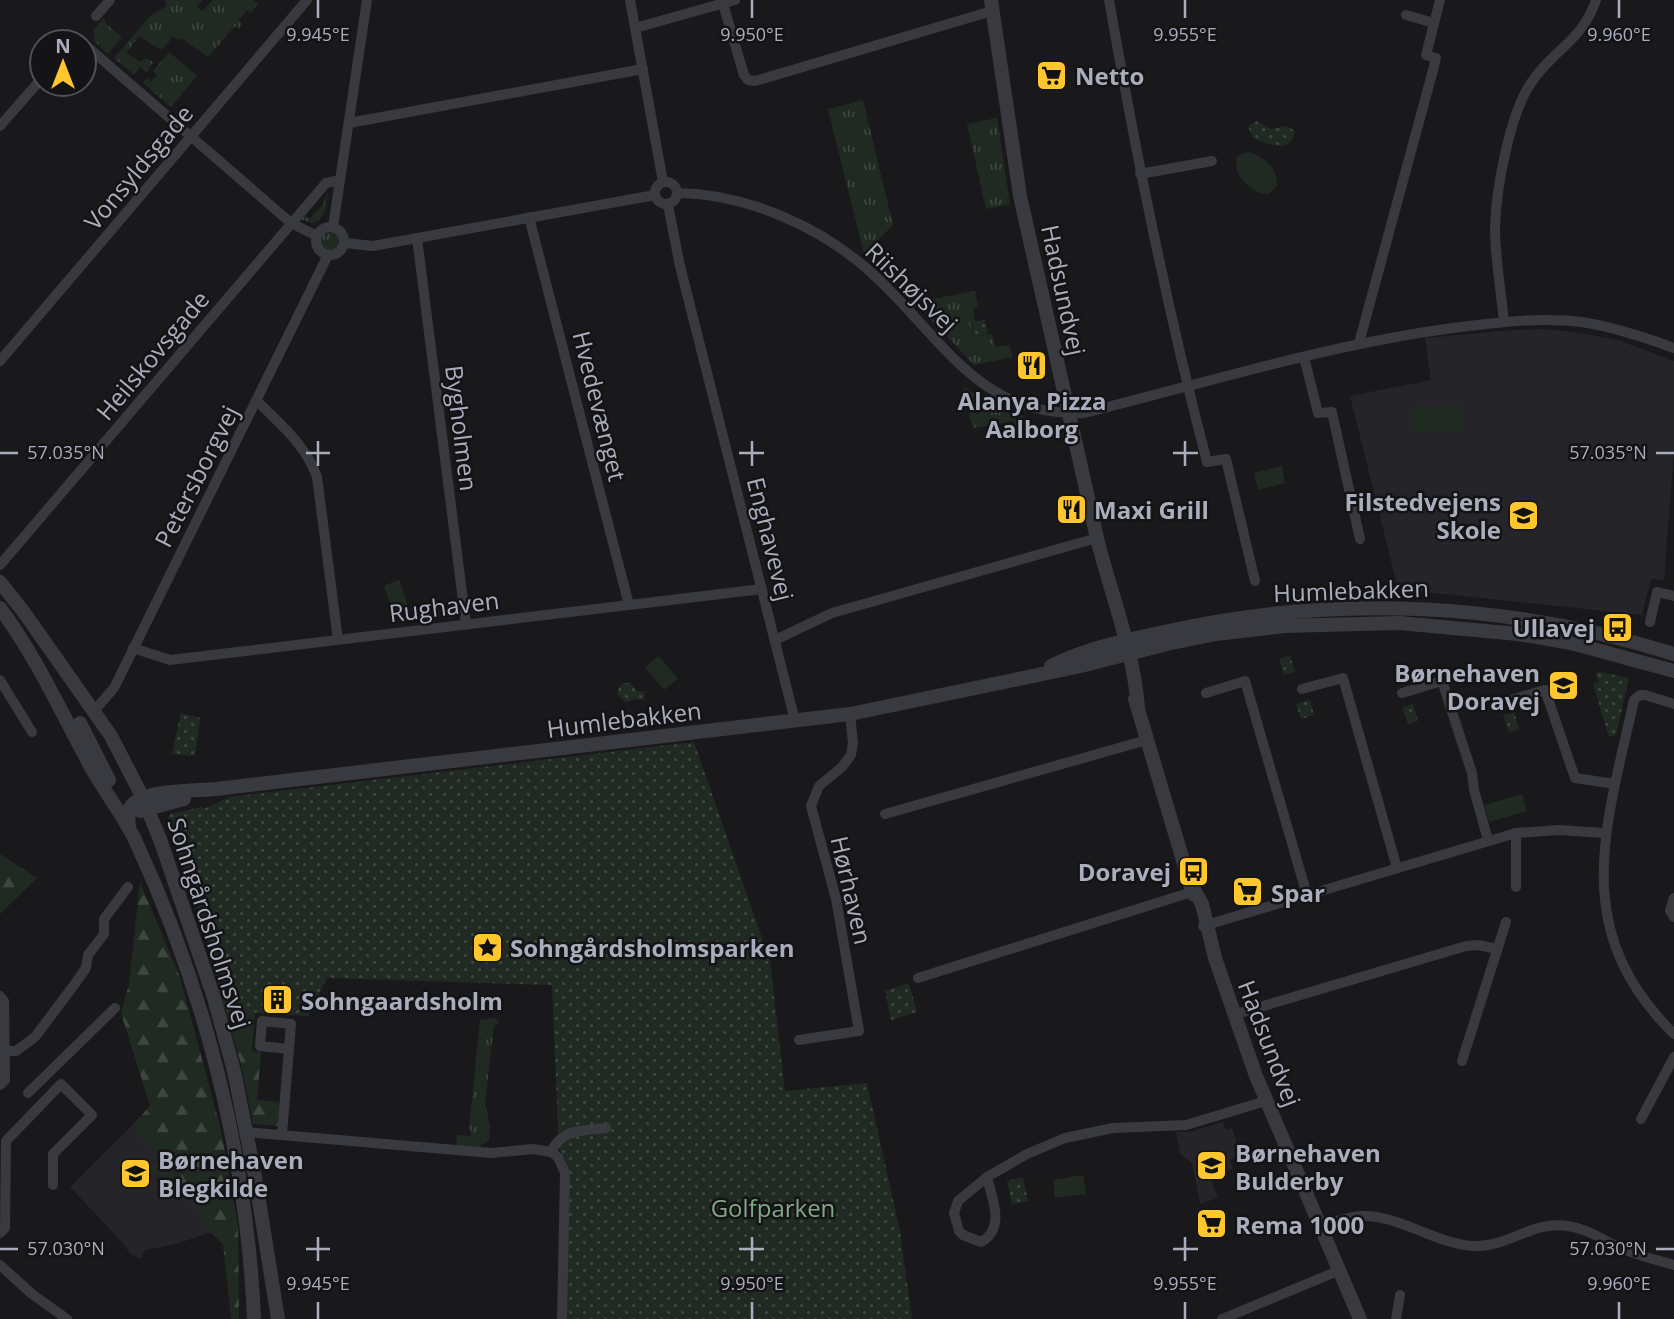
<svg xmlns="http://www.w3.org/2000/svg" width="1674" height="1319" font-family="'Open Sans',sans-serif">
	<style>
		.built { fill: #252428 }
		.grass { fill: url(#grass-tufts) }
		.forest { fill: url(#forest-firs) }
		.park { fill: url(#park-dots) }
		.garden { fill: #202a22 }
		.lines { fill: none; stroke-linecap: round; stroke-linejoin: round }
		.minor { stroke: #393a40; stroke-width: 10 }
		.tertiary { stroke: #393a40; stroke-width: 14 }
		.ticks { fill: none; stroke: #aaaebc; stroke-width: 2.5 }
		.labels { text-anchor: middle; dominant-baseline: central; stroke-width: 5; stroke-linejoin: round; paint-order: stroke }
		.poi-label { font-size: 24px; font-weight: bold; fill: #aaaebc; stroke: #141316; text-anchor: start }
		.street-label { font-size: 24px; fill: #aaaebc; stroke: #141316 }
		.park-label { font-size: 24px; fill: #80a885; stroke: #141316 }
		.ticks-label { font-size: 18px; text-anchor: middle; fill: #aaaebc; stroke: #141316; stroke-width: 5; stroke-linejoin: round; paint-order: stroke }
	</style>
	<defs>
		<pattern id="grass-tufts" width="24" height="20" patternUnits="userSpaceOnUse" patternTransform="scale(1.75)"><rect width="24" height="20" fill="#202a22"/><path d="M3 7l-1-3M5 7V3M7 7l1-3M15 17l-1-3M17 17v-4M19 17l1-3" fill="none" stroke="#3e4640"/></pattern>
		<pattern id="forest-firs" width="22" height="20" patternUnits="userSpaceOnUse" patternTransform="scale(1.75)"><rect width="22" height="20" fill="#202a22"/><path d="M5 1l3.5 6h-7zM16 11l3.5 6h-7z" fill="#3e4640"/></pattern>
		<pattern id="park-dots" width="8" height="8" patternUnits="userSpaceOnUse" patternTransform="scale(1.75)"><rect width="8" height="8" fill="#202a22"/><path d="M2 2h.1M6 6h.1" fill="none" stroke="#3e4640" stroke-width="1.8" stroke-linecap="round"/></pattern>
	</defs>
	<rect width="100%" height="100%" fill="#19191b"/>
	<g class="built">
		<polygon points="1544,329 1574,332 1618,340 1674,361 1674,451 1664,580 1651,579 1642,615 1398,589 1350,396 1431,380 1425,338 1513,330"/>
		<polygon points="157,1101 227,1227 176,1244 145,1250 141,1259 130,1254 123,1243 70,1187"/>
		<polygon points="1223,1122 1226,1130 1232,1128 1241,1156 1230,1160 1233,1169 1210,1176 1218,1198 1200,1204 1192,1163 1180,1153 1176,1132 1189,1132"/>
	</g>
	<g class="grass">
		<polygon points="164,0 203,0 197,7 202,11 213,0 253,0 258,4 251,13 247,10 239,20 241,24 239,29 235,26 208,57 181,38 178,40 173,36 164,48 159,49 139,36 126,53 141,62 146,58 153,62 147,72 140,67 134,75 114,58 151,15 167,6"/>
		<polygon points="104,18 106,24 122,37 108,54 95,42 93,30"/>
		<polygon points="169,52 197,76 171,107 143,83 147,78 151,82 157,75 153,71"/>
		<polygon points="863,100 893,225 864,254 828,109"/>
		<polygon points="997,118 1010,204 986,209 967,124"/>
		<polygon points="328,191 325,211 319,221 312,223 300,219 303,214 309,219 323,205"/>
		<circle cx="330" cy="241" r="9"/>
		<polygon points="917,288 923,301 975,291 978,307 973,308 975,321 970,322 974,337 992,334 995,347 1009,345 1013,357 974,365 908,295"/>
		<polygon points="965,387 990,404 1029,419 1022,432 1016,432 1014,421 973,428 962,391"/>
		<polygon points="496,1018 499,1023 494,1025 485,1104 490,1126 489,1140 476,1149 456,1145 457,1135 471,1136 471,1130 469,1129 480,1020"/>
	</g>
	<g class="forest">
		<polygon points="167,820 180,826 257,982 252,1051 261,1052 257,1100 279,1102 278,1126 253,1124 241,1064 211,962 206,933"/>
		<polygon points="0,854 37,878 0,914"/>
		<polygon points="140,882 180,977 221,1130 238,1225 239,1319 231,1319 223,1244 210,1232 182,1190 174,1192 161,1175 144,1171 155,1166 162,1159 131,1127 150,1106 121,1013 129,984"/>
	</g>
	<g class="park">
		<path d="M1257,121L1271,129L1286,126L1295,131C1293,155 1265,144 1252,137L1248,126Z"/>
		<polygon points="985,320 988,334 974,337 971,322"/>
		<polygon points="1290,655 1295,672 1284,675 1279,659"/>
		<polygon points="1595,671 1629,678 1616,735 1609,737 1593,684 1598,682"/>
		<polygon points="623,683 630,683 637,691 645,692 644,700 635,699 626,702 617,694 619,687"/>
		<polygon points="1310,700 1314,715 1301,719 1296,704"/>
		<polygon points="1413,704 1418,721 1408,724 1402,707"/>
		<polygon points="1514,712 1519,729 1509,732 1503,715"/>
		<polygon points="181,713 200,718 195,756 172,754"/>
		<polygon points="694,742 770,961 785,1091 867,1083 900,1231 912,1319 563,1319 567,1175 566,1161 557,1146 558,1129 552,985 327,978 308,1016 226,1011 211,962 206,933 167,820 170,814 202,807 204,809 229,797"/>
		<polygon points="909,983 917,1012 891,1020 885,991"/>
		<polygon points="1023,1177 1028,1201 1012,1204 1007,1181"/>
	</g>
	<g class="garden">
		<path d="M1249,152C1263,156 1279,169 1277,186L1269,194C1253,194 1242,182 1236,169L1237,156Z"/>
		<polygon points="1464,405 1464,432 1412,433 1411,407"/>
		<polygon points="1282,466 1285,483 1258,490 1254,473"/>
		<polygon points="398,580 400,581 408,606 393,612 384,586"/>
		<polygon points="659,656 678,679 664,690 645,667"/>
		<polygon points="1522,794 1527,811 1489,822 1484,805"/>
		<polygon points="1083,1175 1086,1194 1055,1198 1053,1180"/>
	</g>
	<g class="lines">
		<g class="minor">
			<polyline points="630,0 663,182"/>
			<path d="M1109,0C1136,155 1167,309 1207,462L1226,459L1255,581"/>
			<polyline points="723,4 744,75 748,80 755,81 992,11"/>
			<polyline points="1406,15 1434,23"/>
			<polyline points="96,16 110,0"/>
			<polyline points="635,28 735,0"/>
			<polyline points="84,44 291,223 317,236"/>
			<polyline points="349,123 643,69"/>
			<polyline points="0,126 42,78"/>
			<polyline points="1140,174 1212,161"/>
			<circle cx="666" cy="193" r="11"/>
			<path d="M678,193C748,194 824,228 875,276C942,338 980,418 1084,413C1209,382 1333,343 1461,327C1501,322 1542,317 1582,322C1614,327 1644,337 1674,348"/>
			<polyline points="668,205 680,266 795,721"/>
			<polyline points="529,217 629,605"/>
			<circle cx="330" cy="241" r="14"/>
			<polyline points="333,227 367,0"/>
			<polyline points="417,238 466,624"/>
			<polyline points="345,243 373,246 655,195"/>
			<path d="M1504,322C1501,291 1495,258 1495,227C1496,189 1510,113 1531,83C1552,50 1582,42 1596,0"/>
			<polyline points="1359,343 1432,74 1436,58 1426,55 1440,0"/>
			<polyline points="1304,357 1318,413 1332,412 1360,539"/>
			<polyline points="0,361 307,0"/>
			<path d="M257,401C282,426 305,444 317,477L338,640"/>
			<polyline points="0,565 326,183 340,180"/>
			<polyline points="1650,622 1657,592 1674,596"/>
			<polyline points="775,640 832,613 1097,538"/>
			<polyline points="133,648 170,660 762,589"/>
			<polyline points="0,680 32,732"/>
			<polyline points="1302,689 1343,678 1397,868"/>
			<polyline points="1206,693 1245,681 1307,895"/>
			<polyline points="1402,693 1442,681 1472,773 1474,790 1488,840"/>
			<polyline points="1504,702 1545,690 1575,778 1615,784"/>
			<path d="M1674,704L1645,695H1640L1634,700C1606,827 1568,930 1674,1034"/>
			<polyline points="94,711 114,688 328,255"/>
			<polyline points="885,814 1147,740"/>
			<polyline points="1516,887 1516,833"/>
			<polyline points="1674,898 1670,910 1674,917"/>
			<polyline points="1203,926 1516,833 1559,830 1604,833"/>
			<polyline points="918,978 1195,891"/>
			<polyline points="0,996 4,1001 5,1073 5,1080 0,1085"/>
			<polyline points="1233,1015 1466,946 1478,945 1497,949"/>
			<polyline points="799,1040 859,1031 836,899 811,806 819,786 842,767 851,755 853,743 850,714"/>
			<polyline points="5,1051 16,1051 35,1037 74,985 86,968 88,955 104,934 104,919 128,887"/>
			<polyline points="1462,1061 1506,922"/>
			<polyline points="28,1093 115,1008"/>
			<polyline points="1641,1119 1674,1057"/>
			<polyline points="246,1132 491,1153 533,1149 551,1152 558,1157 565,1173 562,1319"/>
			<polyline points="282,1134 291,1024 262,1021 260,1046 289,1049"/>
			<path d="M551,1152C563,1128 582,1131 606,1128"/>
			<polyline points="987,1177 1027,1154 1065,1138 1113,1128 1186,1125 1266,1101"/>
			<path d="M987,1177C992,1199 1006,1228 981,1242L963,1235L959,1231L954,1213L958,1201Z"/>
			<path d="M1320,1228C1333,1222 1346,1217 1361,1216C1398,1214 1437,1245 1475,1246C1508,1247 1534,1220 1568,1226C1589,1229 1604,1241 1623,1249C1639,1256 1657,1260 1674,1265"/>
			<polyline points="0,1233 5,1228 6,1141 61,1084 92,1115 53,1154 53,1185"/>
			<polyline points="0,1265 32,1294 67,1319"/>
			<polyline points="1222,1319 1338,1271"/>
			<polyline points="1396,1319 1400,1295"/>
		</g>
		<g class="tertiary">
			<path d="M991,0L1020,196L1097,538C1111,595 1133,648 1138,707"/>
			<polyline points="0,582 23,611 111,736 143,798 161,842 214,998 234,1071 256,1182 278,1319"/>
			<path d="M0,608C37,658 62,714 92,769C106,794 124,816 136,842C205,991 247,1155 254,1319"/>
			<path d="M1051,666C1090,647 1131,639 1173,630C1340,594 1511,603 1674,654"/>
			<polyline points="1135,699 1193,894"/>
			<polyline points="80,723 109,780"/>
			<polyline points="140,811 184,799"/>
			<path d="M129,827C128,819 127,811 132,805C147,789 194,791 216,789L850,714L1081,666L1167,644L1216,634L1284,626L1399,623L1518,634L1571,643L1674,671"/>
			<polyline points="1192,886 1202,904 1215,958 1256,1076 1360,1319"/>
		</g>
	</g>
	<path class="ticks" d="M318,0V18M752,0V18M1185,0V18M1619,0V18M318,441V466M752,441V466M1185,441V466M0,453H18M306,453H330M739,453H764M1173,453H1198M1656,453H1674M318,1237V1261M752,1237V1261M1185,1237V1261M0,1249H18M306,1249H330M739,1249H764M1173,1249H1198M1656,1249H1674M318,1302V1319M752,1302V1319M1185,1302V1319M1619,1302V1319"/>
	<defs>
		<symbol id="supermarket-square" viewBox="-11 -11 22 22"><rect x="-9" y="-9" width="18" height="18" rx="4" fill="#ffc72d" stroke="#141316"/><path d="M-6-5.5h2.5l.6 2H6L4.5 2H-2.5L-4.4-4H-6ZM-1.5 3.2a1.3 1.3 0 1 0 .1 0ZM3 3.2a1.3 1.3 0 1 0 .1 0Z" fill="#111"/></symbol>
		<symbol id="restaurant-square" viewBox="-11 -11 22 22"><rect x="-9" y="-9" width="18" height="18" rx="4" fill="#ffc72d" stroke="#141316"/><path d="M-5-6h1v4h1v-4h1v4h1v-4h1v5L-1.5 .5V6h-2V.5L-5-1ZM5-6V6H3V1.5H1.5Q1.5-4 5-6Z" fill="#111"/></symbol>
		<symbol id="school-square" viewBox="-11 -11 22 22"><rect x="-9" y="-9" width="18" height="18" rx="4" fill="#ffc72d" stroke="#141316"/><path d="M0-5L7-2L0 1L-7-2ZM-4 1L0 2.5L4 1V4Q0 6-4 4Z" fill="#111"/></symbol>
		<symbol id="bus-square" viewBox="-11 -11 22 22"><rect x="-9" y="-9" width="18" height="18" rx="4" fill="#ffc72d" stroke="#141316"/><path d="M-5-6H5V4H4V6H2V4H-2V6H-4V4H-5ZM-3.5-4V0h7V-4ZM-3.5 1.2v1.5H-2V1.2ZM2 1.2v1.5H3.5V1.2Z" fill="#111"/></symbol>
		<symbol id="sight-square" viewBox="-11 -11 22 22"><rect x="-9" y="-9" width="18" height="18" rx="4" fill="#ffc72d" stroke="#141316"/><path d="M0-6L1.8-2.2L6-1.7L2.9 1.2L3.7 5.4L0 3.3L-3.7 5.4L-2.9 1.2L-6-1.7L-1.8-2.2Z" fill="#111"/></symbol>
		<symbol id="building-square" viewBox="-11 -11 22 22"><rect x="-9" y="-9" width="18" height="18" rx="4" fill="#ffc72d" stroke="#141316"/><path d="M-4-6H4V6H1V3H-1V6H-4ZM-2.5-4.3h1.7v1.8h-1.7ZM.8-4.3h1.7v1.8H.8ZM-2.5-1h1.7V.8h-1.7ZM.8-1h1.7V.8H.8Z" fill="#111"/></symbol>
	</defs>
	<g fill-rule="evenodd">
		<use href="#supermarket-square" x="1034" y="58" width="35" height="35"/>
		<use href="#restaurant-square" x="1014" y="348" width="35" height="35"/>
		<use href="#restaurant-square" x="1054" y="492" width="35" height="35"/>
		<use href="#school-square" x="1506" y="498" width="35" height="35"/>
		<use href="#bus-square" x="1600" y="610" width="35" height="35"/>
		<use href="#school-square" x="1546" y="668" width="35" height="35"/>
		<use href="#bus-square" x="1176" y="854" width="35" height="35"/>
		<use href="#supermarket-square" x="1230" y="874" width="35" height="35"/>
		<use href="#sight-square" x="470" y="930" width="35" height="35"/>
		<use href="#building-square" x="260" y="982" width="35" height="35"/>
		<use href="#school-square" x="1194" y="1148" width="35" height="35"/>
		<use href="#school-square" x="118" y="1156" width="35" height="35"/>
		<use href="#supermarket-square" x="1194" y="1206" width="35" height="35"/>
	</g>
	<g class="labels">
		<g class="poi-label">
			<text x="1075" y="75">Netto</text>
			<text x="1032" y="400" text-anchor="middle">Alanya Pizza<tspan x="1032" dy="28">Aalborg</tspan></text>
			<text x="1501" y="501" text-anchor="end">Filstedvejens<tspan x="1501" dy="28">Skole</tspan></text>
			<text x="1094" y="509">Maxi Grill</text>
			<text x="1595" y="627" text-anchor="end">Ullavej</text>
			<text x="1540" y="672" text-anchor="end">Børnehaven<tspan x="1540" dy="28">Doravej</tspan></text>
			<text x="1171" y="871" text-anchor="end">Doravej</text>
			<text x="1271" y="892">Spar</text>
			<text x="510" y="947">Sohngårdsholmsparken</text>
			<text x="301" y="1000">Sohngaardsholm</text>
			<text x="1235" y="1152">Børnehaven<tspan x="1235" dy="28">Bulderby</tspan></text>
			<text x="158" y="1159">Børnehaven<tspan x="158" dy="28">Blegkilde</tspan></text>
			<text x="1235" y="1224">Rema 1000</text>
		</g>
		<g class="street-label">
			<text transform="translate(138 167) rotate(-50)">Vonsyldsgade</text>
			<text transform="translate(912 287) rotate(44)">Riishøjsvej</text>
			<text transform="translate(1064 290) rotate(78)">Hadsundvej</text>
			<text transform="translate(152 355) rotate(-50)">Heilskovsgade</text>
			<text transform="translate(600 406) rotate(76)">Hvedevænget</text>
			<text transform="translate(462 428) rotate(83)">Bygholmen</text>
			<text transform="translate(196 476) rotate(-63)">Petersborgvej</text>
			<text transform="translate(771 539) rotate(76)">Enghavevej</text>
			<text transform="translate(1351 590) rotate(-2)">Humlebakken</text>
			<text transform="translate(444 606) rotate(-7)">Rughaven</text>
			<text transform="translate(624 719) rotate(-7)">Humlebakken</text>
			<text transform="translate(852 890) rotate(77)">Hørhaven</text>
			<text transform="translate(210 923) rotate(72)">Sohngårdsholmsvej</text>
			<text transform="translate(1270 1043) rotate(69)">Hadsundvej</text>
		</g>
		<g class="park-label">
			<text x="773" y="1207">Golfparken</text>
		</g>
	</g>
	<g class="ticks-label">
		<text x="318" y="41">9.945°E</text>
		<text x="752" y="41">9.950°E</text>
		<text x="1185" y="41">9.955°E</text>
		<text x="1619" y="41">9.960°E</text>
		<text x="66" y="459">57.035°N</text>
		<text x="1608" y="459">57.035°N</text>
		<text x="66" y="1255">57.030°N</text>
		<text x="1608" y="1255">57.030°N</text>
		<text x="318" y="1290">9.945°E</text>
		<text x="752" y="1290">9.950°E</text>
		<text x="1185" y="1290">9.955°E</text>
		<text x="1619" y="1290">9.960°E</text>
	</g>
	<g transform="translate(63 63)"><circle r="33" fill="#141316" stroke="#505158" stroke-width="2"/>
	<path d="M0-5L12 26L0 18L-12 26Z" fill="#ffc72d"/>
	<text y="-10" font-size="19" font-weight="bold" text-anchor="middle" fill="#aaaebc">N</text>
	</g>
</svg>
